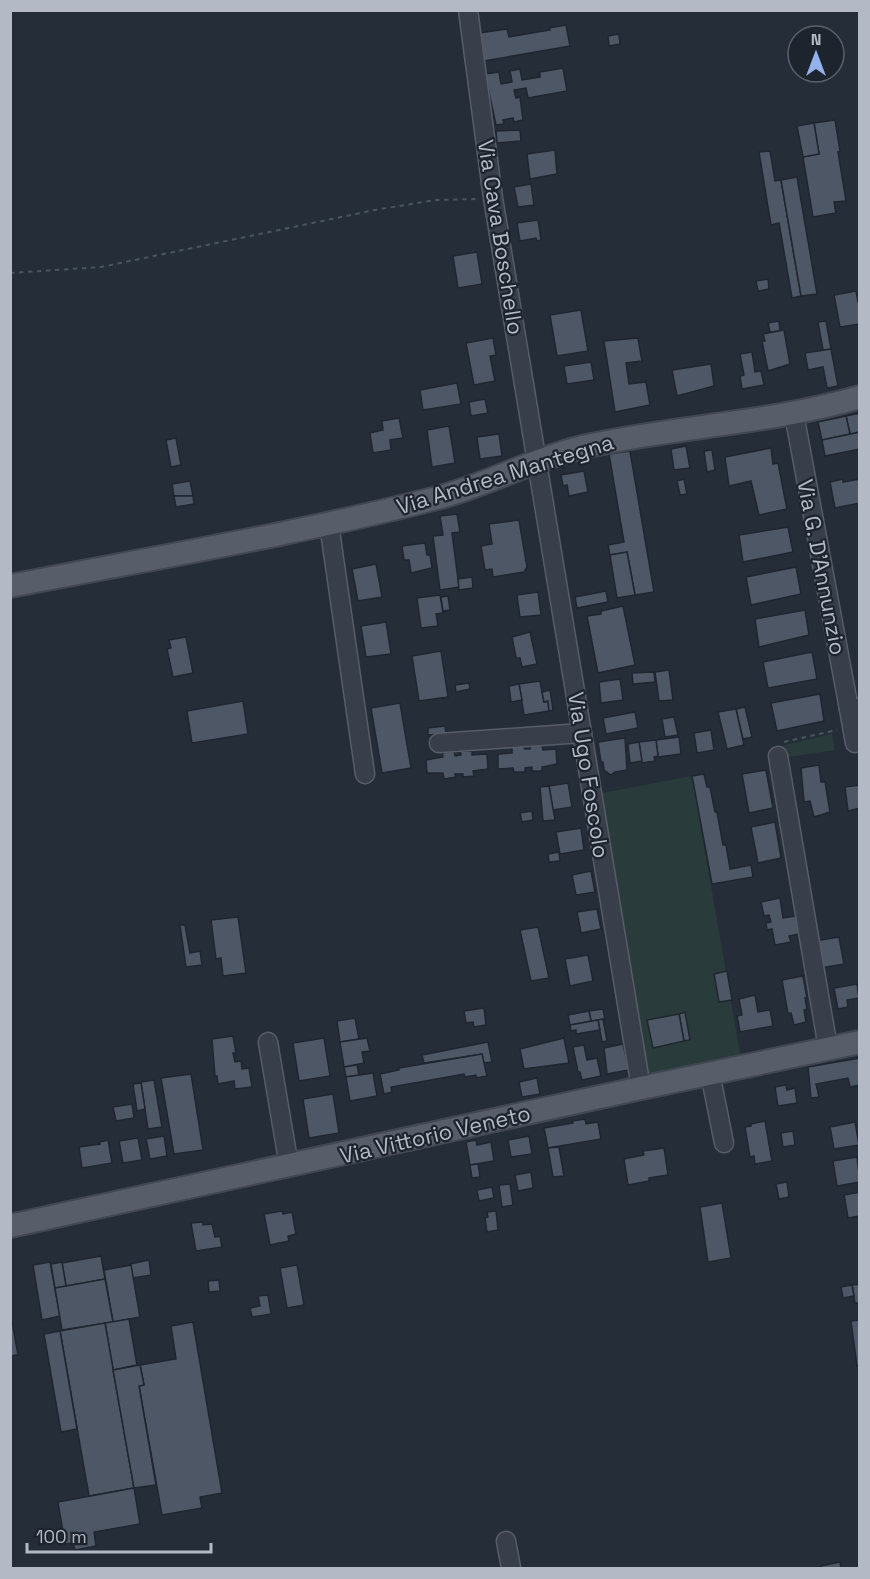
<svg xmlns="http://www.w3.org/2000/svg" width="870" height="1579" font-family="'Space Grotesk',sans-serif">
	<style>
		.green { fill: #2a3b3c }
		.building { fill: #4e5765; stroke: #202630; stroke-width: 1.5 }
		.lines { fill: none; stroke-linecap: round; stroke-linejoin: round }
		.minor-casing { stroke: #575d68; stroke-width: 21 }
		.major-casing { stroke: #424853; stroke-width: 26 }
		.path { stroke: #475659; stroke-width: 2; stroke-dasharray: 4.5 4.5; stroke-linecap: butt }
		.minor { stroke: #393f4a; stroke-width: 18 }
		.major { stroke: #575e69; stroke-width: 22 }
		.labels { text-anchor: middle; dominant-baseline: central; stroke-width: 4.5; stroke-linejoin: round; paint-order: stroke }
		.street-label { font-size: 22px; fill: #b4bac5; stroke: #1e242e }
	</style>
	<rect width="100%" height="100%" fill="#252d39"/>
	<g class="green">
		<polygon points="832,734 835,750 782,758 780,746"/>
		<polygon points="692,776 741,1059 649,1078 644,1071 597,794"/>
	</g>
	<g class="building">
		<polygon points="566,25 570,46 484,61 479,33 507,29 509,37 550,30 549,28"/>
		<polygon points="619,34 620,44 609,46 608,36"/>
		<polygon points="563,68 567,91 528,98 526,88 514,90 516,98 520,97 523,120 514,122 513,118 503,120 504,124 496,125 485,74 499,72 501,84 512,82 510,71 520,69 522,80 540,77 540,72"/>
		<polygon points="835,120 840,151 838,152 846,201 834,202 836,213 813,217 803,157 819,154 814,123"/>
		<polygon points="814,123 819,154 803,157 797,126"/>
		<polygon points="520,130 521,141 497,143 496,131"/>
		<polygon points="555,150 557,174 530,179 527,154"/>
		<polygon points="770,151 775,181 781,180 801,296 792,298 779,223 771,225 759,152"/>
		<polygon points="797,177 817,294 801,296 781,180"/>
		<polygon points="531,184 534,205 518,207 514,187"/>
		<polygon points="538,220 541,240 537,241 536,238 520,241 517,223"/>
		<polygon points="477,252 482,284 458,288 453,256"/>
		<polygon points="768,279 769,289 758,291 756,281"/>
		<polygon points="856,291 858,302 860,302 860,324 840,327 834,295"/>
		<polygon points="581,310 588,351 557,356 550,315"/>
		<polygon points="779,321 780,331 770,332 768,323"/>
		<polygon points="826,321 831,349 823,350 818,322"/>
		<polygon points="784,330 790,364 768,371 762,341 765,341 763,334"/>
		<polygon points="493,338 496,355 490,356 495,381 474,385 466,343"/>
		<polygon points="638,338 642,361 626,363 629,384 646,382 650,405 615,412 604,341"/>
		<polygon points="831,349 838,386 827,388 823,367 808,370 805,353"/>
		<polygon points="752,352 755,372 761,371 764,385 742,389 740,376 744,375 740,354"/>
		<polygon points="591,362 594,380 567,384 564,366"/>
		<polygon points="711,364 714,386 677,396 672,370"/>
		<polygon points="457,383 461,404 423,410 420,390"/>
		<polygon points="485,399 488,413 471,416 469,402"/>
		<polygon points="860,413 860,432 850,434 846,416"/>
		<polygon points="846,416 850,434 822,440 818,422"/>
		<polygon points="399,418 403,438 390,440 391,450 373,453 370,433 383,430 382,421"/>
		<polygon points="449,426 455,463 432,467 427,430"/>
		<polygon points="860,432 860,449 825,456 822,440"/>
		<polygon points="499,434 502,456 480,459 477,437"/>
		<polygon points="176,438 181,465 171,467 166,440"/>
		<polygon points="686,446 690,468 674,470 671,449"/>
		<polygon points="771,448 773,464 778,463 787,509 759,515 751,481 729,486 725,457"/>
		<polygon points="712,450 715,470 707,472 704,451"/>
		<polygon points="630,451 654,592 635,595 627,552 610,555 608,545 624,542 609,454"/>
		<polygon points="584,471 588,492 569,496 567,485 563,486 561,475"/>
		<polygon points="684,479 687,494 680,495 677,481"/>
		<polygon points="843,479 843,482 860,479 860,503 835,508 830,482"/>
		<polygon points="190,481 193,496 174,496 172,484"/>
		<polygon points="174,496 193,496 194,504 176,507"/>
		<polygon points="457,514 460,532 452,533 459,587 440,590 433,536 443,535 440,516"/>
		<polygon points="519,520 527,567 524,572 493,577 492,569 485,570 481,546 492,544 489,524"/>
		<polygon points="788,527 793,552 743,562 739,535"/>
		<polygon points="425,543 427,555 430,555 432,568 411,573 409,560 404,560 402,546"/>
		<polygon points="627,552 635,595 617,598 610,555"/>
		<polygon points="376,564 382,597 358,601 352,569"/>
		<polygon points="796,567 801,594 751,605 746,577"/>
		<polygon points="472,577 473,588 459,590 458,579"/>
		<polygon points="606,591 608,602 577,608 575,597"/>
		<polygon points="538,592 541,615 520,617 517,595"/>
		<polygon points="440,595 443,613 436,614 438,626 421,628 417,598"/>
		<polygon points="448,596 450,610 443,611 441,597"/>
		<polygon points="623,606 635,665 598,673 587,616 601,614 601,611"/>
		<polygon points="805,610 809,635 759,647 755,619"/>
		<polygon points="386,622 391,654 366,657 361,626"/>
		<polygon points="530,632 537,664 522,667 520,658 516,658 512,637"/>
		<polygon points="186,637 193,673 173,677 167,649 171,648 169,640"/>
		<polygon points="441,651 448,697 419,701 412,656"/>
		<polygon points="812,652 817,679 768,688 763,662"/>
		<polygon points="669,670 673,700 659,701 655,672"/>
		<polygon points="654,672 655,682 633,684 632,673"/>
		<polygon points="620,679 623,700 601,703 599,682"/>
		<polygon points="540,681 544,702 548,701 549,711 524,715 519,684"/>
		<polygon points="469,683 470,689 456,692 455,685"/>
		<polygon points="519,684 522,700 511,702 509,686"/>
		<polygon points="550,690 553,710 549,711 548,701 544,702 542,692"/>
		<polygon points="820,694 824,721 777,731 771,703"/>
		<polygon points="243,701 248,734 192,743 187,711"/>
		<polygon points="400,703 411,768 382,773 371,708"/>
		<polygon points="745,707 752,737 743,739 736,709"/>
		<polygon points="736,709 744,745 727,749 718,712"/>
		<polygon points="635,712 638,728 606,734 603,718"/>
		<polygon points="674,717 678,735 665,737 662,719"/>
		<polygon points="445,726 446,734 428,735 428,728"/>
		<polygon points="711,730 714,750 697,753 694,733"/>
		<polygon points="679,737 681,754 658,757 656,740"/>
		<polygon points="625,738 627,770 615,772 611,775 604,770 603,762 601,762 598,742"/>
		<polygon points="656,740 658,756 654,757 655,761 642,763 639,742"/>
		<polygon points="639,742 642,761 630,763 628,744"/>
		<polygon points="542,745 543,750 556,749 557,764 542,767 542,771 532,771 532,767 525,768 525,772 514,772 513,768 498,769 498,754 512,753 512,747 523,746 525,749 530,749 530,746"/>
		<polygon points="454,751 455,756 461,755 460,751 472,751 472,755 487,754 488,769 473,771 474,776 463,777 463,774 455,774 456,777 444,779 443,773 427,773 426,760 443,757 442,753"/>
		<polygon points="819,765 821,782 825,782 830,812 814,817 810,801 804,802 801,768"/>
		<polygon points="766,770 773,808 749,813 742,774"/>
		<polygon points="704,774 707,787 710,787 715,812 717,812 723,845 726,845 730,869 751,865 753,877 712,884 692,776"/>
		<polygon points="568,783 572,807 553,810 549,786"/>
		<polygon points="860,785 860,808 848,811 845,787"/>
		<polygon points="549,786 555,820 543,821 540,787"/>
		<polygon points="532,811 533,820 522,822 520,813"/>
		<polygon points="775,822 781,858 758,863 751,827"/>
		<polygon points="581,828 584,850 560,854 556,832"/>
		<polygon points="559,852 560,861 549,862 548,854"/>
		<polygon points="591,871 595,892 576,895 572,875"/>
		<polygon points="780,898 783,918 796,916 799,934 789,936 791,942 775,945 772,929 767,930 766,923 771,922 769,915 764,916 761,902"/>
		<polygon points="597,909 601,929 581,933 577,912"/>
		<polygon points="238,917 246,973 223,976 221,958 216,959 211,920"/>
		<polygon points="180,925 185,925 190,953 200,951 202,965 186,967"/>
		<polygon points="538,927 549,978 531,981 520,930"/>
		<polygon points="839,937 844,964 820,968 815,941"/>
		<polygon points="588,955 593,981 570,986 565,959"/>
		<polygon points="727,971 732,1000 719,1002 714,974"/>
		<polygon points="803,976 807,998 805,998 807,1009 804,1010 806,1022 794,1025 791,1013 788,1014 782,980"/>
		<polygon points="857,984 859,998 847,1000 848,1007 838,1009 834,988"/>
		<polygon points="755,995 758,1012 770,1010 773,1026 740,1032 737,1016 742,1015 739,999"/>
		<polygon points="484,1008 486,1025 474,1027 473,1022 466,1023 464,1011"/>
		<polygon points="603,1009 605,1019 591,1021 589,1011"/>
		<polygon points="589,1011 591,1021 570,1025 568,1015"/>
		<polygon points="685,1012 690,1040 684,1041 679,1014"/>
		<polygon points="679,1014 684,1041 653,1048 647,1020"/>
		<polygon points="355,1018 359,1039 340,1042 337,1021"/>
		<polygon points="603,1019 607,1041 602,1042 598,1020"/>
		<polygon points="598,1020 600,1030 576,1034 576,1030 571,1031 570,1025"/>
		<polygon points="233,1036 236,1053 233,1053 235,1062 241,1061 242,1069 249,1068 252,1087 235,1089 234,1081 218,1084 217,1076 215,1076 212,1039"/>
		<polygon points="324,1038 330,1076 299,1081 293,1043"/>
		<polygon points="367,1038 370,1051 362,1052 364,1063 344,1067 340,1042"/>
		<polygon points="564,1038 569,1063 524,1069 520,1049"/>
		<polygon points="488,1042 492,1062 484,1063 482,1054 424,1063 422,1055"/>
		<polygon points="623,1044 629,1070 607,1074 604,1048"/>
		<polygon points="584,1045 587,1060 597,1058 601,1076 582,1080 580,1072 578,1072 573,1047"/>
		<polygon points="482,1054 487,1076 477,1078 476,1075 465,1077 464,1074 391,1087 392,1092 384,1094 380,1074 399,1070 399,1068"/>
		<polygon points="860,1058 860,1085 850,1087 848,1078 816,1084 819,1097 811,1098 808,1067"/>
		<polygon points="357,1065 359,1075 346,1077 344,1067"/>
		<polygon points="373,1073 377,1096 350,1101 346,1077"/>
		<polygon points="191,1074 203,1150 174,1154 161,1078"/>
		<polygon points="537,1078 540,1094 522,1097 519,1082"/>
		<polygon points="154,1080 162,1127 148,1129 141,1082"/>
		<polygon points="141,1083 145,1109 137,1111 133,1084"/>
		<polygon points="786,1085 787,1090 795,1088 797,1103 778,1106 775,1087"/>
		<polygon points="333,1094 339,1133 309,1138 303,1099"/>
		<polygon points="132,1104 134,1118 116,1121 113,1107"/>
		<polygon points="585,1119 586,1124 598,1122 601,1139 548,1148 544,1128 573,1123 572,1121"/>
		<polygon points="765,1121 772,1161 755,1164 754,1156 750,1157 745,1127 751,1126 751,1124"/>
		<polygon points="855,1122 859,1145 834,1149 830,1127"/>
		<polygon points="793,1131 795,1145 783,1147 781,1133"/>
		<polygon points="164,1136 167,1156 150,1159 146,1139"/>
		<polygon points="529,1136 532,1154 511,1157 508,1140"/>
		<polygon points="138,1138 142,1160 123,1163 119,1141"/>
		<polygon points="108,1140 112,1163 82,1168 79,1147 100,1144 100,1142"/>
		<polygon points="476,1140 477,1145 491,1142 494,1161 470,1165 466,1142"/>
		<polygon points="559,1147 564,1176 553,1177 548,1148"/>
		<polygon points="664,1148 668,1175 649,1178 649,1181 628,1185 624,1159 644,1155 643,1151"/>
		<polygon points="857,1157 860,1182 837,1186 833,1161"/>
		<polygon points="478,1164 480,1177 472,1178 470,1165"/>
		<polygon points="531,1172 533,1188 518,1191 515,1175"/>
		<polygon points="787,1182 789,1197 779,1199 776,1184"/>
		<polygon points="510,1184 513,1205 502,1207 499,1185"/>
		<polygon points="492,1187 494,1198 479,1201 477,1190"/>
		<polygon points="860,1192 860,1216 848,1218 844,1195"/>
		<polygon points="722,1203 731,1258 708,1262 700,1207"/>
		<polygon points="282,1211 283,1214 292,1212 296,1234 288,1236 289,1241 270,1245 264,1214"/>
		<polygon points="496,1211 498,1230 487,1232 485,1218 488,1217 487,1212"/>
		<polygon points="203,1222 203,1225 212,1224 215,1237 220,1236 222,1247 196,1251 191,1223"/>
		<polygon points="101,1256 105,1279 66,1286 62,1263"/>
		<polygon points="149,1260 151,1275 133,1278 130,1264"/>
		<polygon points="50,1262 60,1316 42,1320 33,1265"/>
		<polygon points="62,1262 66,1286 55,1288 51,1264"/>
		<polygon points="131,1265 140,1317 113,1322 104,1270"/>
		<polygon points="297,1265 304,1305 287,1308 280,1268"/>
		<polygon points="105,1279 113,1322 62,1330 55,1288"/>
		<polygon points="219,1280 220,1291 209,1292 208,1281"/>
		<polygon points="860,1284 860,1303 855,1303 852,1285"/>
		<polygon points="852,1285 854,1296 843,1298 841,1287"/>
		<polygon points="268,1295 271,1314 252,1317 250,1308 260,1306 258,1296"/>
		<polygon points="10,1310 18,1355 10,1356"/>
		<polygon points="129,1319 137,1365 113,1370 105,1323"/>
		<polygon points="860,1320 860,1366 857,1366 851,1321"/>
		<polygon points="193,1322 222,1493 200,1497 202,1508 162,1515 139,1386 144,1385 140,1365 176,1359 171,1326"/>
		<polygon points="105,1323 134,1488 89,1496 60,1331"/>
		<polygon points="60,1331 77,1429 61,1432 44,1334"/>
		<polygon points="140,1365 144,1385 139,1386 156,1485 134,1488 113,1370"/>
		<polygon points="134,1488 140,1524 94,1532 96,1546 75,1550 73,1543 65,1544 58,1502"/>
		<polygon points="840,1562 841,1568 822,1568 821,1566"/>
	</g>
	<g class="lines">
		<defs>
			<g id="minor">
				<polyline points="468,10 493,198 641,1088"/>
				<polyline points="794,414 849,709 860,708"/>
				<polyline points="329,524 365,774"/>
				<polyline points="849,709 855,743 860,742"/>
				<polyline points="439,743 582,733"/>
				<polyline points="778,756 828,1048"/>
				<polyline points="268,1042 289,1166"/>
				<polyline points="710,1073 724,1143"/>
				<polyline points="506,1541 511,1568"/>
			</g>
			<g id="major">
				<path d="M10,586C153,558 297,534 437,498C487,485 533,459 583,447C674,426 769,424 860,397"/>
				<polyline points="10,1226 641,1088 860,1042"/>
			</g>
		</defs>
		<use href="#minor" class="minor-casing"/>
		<use href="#major" class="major-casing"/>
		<g class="path">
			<polyline points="10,273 101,267 375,210 435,200 478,199"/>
			<polyline points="784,742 837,730"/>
		</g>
		<use href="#minor" class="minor"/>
		<use href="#major" class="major"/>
	</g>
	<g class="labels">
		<g class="street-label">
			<text transform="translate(501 237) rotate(81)">Via Cava Boschello</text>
			<text transform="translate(505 474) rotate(-17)">Via Andrea Mantegna</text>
			<text transform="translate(822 567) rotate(79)">Via G. D'Annunzio</text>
			<text transform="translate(589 775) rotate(81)">Via Ugo Foscolo</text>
			<text transform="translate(435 1134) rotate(-13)">Via Vittorio Veneto</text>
		</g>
	</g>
	<rect width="870" height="1579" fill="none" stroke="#b4bac5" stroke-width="24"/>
	<g transform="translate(816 54)"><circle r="28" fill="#1e242e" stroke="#5a606a" stroke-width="1.5"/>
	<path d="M0-4.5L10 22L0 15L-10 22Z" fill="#93b2ec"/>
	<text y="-9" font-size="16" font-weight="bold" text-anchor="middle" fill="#b4bac5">N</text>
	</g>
	<path d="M27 1543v9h184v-9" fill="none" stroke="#b4bac5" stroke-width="3"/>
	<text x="36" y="1543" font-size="18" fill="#b4bac5" stroke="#1e242e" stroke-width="4.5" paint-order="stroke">100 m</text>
</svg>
